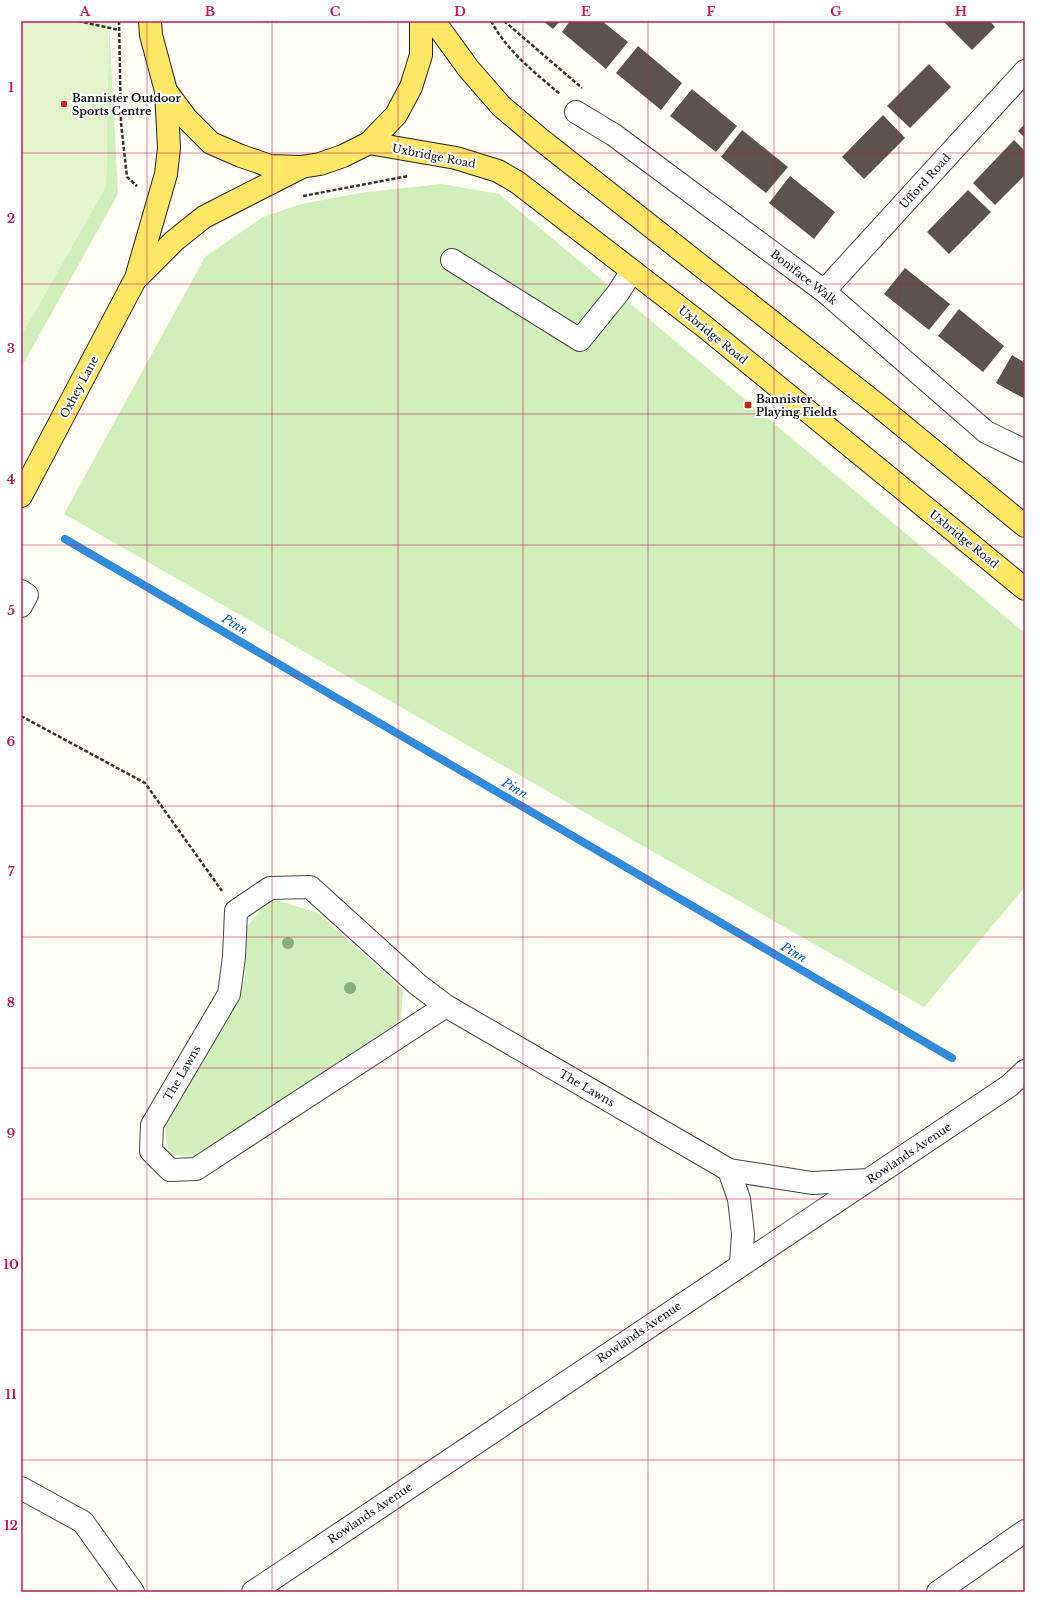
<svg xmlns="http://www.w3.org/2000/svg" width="1046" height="1613" font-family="'Libre Baskerville',serif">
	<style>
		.green { fill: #d1efb8 }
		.pitch { fill: #e4f5cb }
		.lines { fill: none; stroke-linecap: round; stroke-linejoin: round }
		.stream { stroke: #318bdd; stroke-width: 8 }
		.building { fill: #5b534c }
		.minor-casing { stroke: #444; stroke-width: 24 }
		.major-casing { stroke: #222; stroke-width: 24 }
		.path { stroke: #333; stroke-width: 2.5; stroke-dasharray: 4 2; stroke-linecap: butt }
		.minor { stroke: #fff; stroke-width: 22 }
		.major { stroke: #ffe665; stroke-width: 22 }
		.tree { fill: #86b17b }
		.grid { fill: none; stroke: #c2185b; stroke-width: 1; stroke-opacity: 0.55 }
		.poi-dot { fill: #d31d17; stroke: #fff; stroke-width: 1.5 }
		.labels { text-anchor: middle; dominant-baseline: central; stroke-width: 4; stroke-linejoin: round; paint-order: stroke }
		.poi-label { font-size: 11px; font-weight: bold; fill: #111; stroke: #fff; text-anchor: start }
		.street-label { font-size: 11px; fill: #111; stroke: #fff }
		.water-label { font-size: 12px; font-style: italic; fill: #0a5cb3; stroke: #fff }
		.neatline { fill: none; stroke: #c2185b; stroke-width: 1.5 }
		.grid-label { font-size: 13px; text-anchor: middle; font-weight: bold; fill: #c2185b }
	</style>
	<rect width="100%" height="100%" fill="#fffef5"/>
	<g class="green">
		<polygon points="109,21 118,194 21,368 21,336 106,186"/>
		<polygon points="442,184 499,194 1025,633 1025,887 924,1007 64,514 205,257 263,217 301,204 366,192"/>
		<polygon points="270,898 318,913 403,990 401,1020 194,1157 168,1154 164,1122 245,979 243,932"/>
	</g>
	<polygon class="pitch" points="21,21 109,21 106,186 21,336"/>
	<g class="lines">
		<polyline class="stream" points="65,539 952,1058"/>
	</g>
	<g class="building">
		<polygon points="543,21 560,21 553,29"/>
		<polygon points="570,21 602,21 628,42 606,69 562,32"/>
		<polygon points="943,21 990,21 995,27 972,50"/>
		<polygon points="638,46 682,83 661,110 616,73"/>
		<polygon points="929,64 951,87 910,128 887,106"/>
		<polygon points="692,89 737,126 716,152 670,116"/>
		<polygon points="883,115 905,138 864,179 842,157"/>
		<polygon points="1025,124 1025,138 1018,131"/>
		<polygon points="742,130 788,167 766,193 721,157"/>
		<polygon points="1014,140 1025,151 1025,175 995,205 973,183"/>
		<polygon points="790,176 835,212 814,239 769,203"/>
		<polygon points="968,190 991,212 949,254 927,232"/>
		<polygon points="905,268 950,304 929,330 884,294"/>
		<polygon points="959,309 1004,346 983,372 938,336"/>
		<polygon points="1012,355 1025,363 1025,399 996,383"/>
	</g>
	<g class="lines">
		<defs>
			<g id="minor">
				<polyline points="576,112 614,135 824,291 986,432 1025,451"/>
				<polyline points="452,260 580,340 618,293 632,271"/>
				<polyline points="824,291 1025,71"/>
				<polyline points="21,591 27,595 21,606"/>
				<polyline points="446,1006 417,984 310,887 270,888 236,911 234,957 229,994 152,1125 151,1151 170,1170 196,1169 446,1006 729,1170 812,1183 869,1180"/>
				<polyline points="729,1170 739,1199 743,1234 741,1264"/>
				<polyline points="21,1488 83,1522 133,1592"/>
				<polyline points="253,1592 1009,1086 1025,1071"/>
				<polyline points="938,1592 1025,1531"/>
			</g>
			<g id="major">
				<polyline points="150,21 151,35 166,91 186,118 211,143 241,156 270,166 301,167 320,164 343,156 369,143 396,115 411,87 421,55 421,21"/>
				<polyline points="434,21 468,68 501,106 540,139 880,407 1025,526"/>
				<polyline points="369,143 456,158 498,171 517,182 705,327 1025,589"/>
				<polyline points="139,276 174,241 204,217 300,168"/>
				<polyline points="21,496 136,278 166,174 169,148 166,91"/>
			</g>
		</defs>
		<use href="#minor" class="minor-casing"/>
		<use href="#major" class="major-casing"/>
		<g class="path">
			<polyline points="78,21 119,30"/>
			<polyline points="119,21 121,123 127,177 137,186"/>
			<path d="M491,21C507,51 534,72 560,94"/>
			<polyline points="504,21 582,88"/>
			<polyline points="303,196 408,176"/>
			<polyline points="21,716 145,783 222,891"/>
		</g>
		<use href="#minor" class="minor"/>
		<use href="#major" class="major"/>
	</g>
	<g class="tree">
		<circle cx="288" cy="943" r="6"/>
		<circle cx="350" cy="988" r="6"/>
	</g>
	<path class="grid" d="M147,21V1592M272,21V1592M398,21V1592M523,21V1592M648,21V1592M774,21V1592M899,21V1592M21,153H1025M21,284H1025M21,414H1025M21,545H1025M21,676H1025M21,806H1025M21,937H1025M21,1068H1025M21,1199H1025M21,1330H1025M21,1460H1025"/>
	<g class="poi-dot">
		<circle cx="64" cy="104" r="4"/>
		<rect x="744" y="401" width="8" height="8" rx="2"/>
	</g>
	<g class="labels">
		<g class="poi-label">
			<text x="72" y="98">Bannister Outdoor<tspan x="72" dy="13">Sports Centre</tspan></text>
			<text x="756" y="399">Bannister<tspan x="756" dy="13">Playing Fields</tspan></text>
		</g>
		<g class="street-label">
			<text transform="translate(434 156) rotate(11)">Uxbridge Road</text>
			<text transform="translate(925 181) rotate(-48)">Ufford Road</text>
			<text transform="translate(804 277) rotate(38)">Boniface Walk</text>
			<text transform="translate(713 335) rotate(39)">Uxbridge Road</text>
			<text transform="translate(79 387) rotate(-62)">Oxhey Lane</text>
			<text transform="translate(964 539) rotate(39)">Uxbridge Road</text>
			<text transform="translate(182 1073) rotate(-60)">The Lawns</text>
			<text transform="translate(587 1088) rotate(30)">The Lawns</text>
			<text transform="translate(909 1153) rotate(-34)">Rowlands Avenue</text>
			<text transform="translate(639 1332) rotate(-34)">Rowlands Avenue</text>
			<text transform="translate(370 1513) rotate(-34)">Rowlands Avenue</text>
		</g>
		<g class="water-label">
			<text transform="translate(235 624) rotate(30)">Pinn</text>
			<text transform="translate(515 788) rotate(30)">Pinn</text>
			<text transform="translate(794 952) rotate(30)">Pinn</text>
		</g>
	</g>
	<rect width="1046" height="1613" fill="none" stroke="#ffffff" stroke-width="44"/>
	<rect x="22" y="22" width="1002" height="1569" class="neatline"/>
	<g class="grid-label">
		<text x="85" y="16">A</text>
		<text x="210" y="16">B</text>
		<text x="335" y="16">C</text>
		<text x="460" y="16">D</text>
		<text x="586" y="16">E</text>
		<text x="711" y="16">F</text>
		<text x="836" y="16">G</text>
		<text x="961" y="16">H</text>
		<text x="11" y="92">1</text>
		<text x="11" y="223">2</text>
		<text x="11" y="353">3</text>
		<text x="11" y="484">4</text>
		<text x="11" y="615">5</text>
		<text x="11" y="746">6</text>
		<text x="11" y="876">7</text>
		<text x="11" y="1007">8</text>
		<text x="11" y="1138">9</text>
		<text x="11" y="1269">10</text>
		<text x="11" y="1399">11</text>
		<text x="11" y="1530">12</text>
	</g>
</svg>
